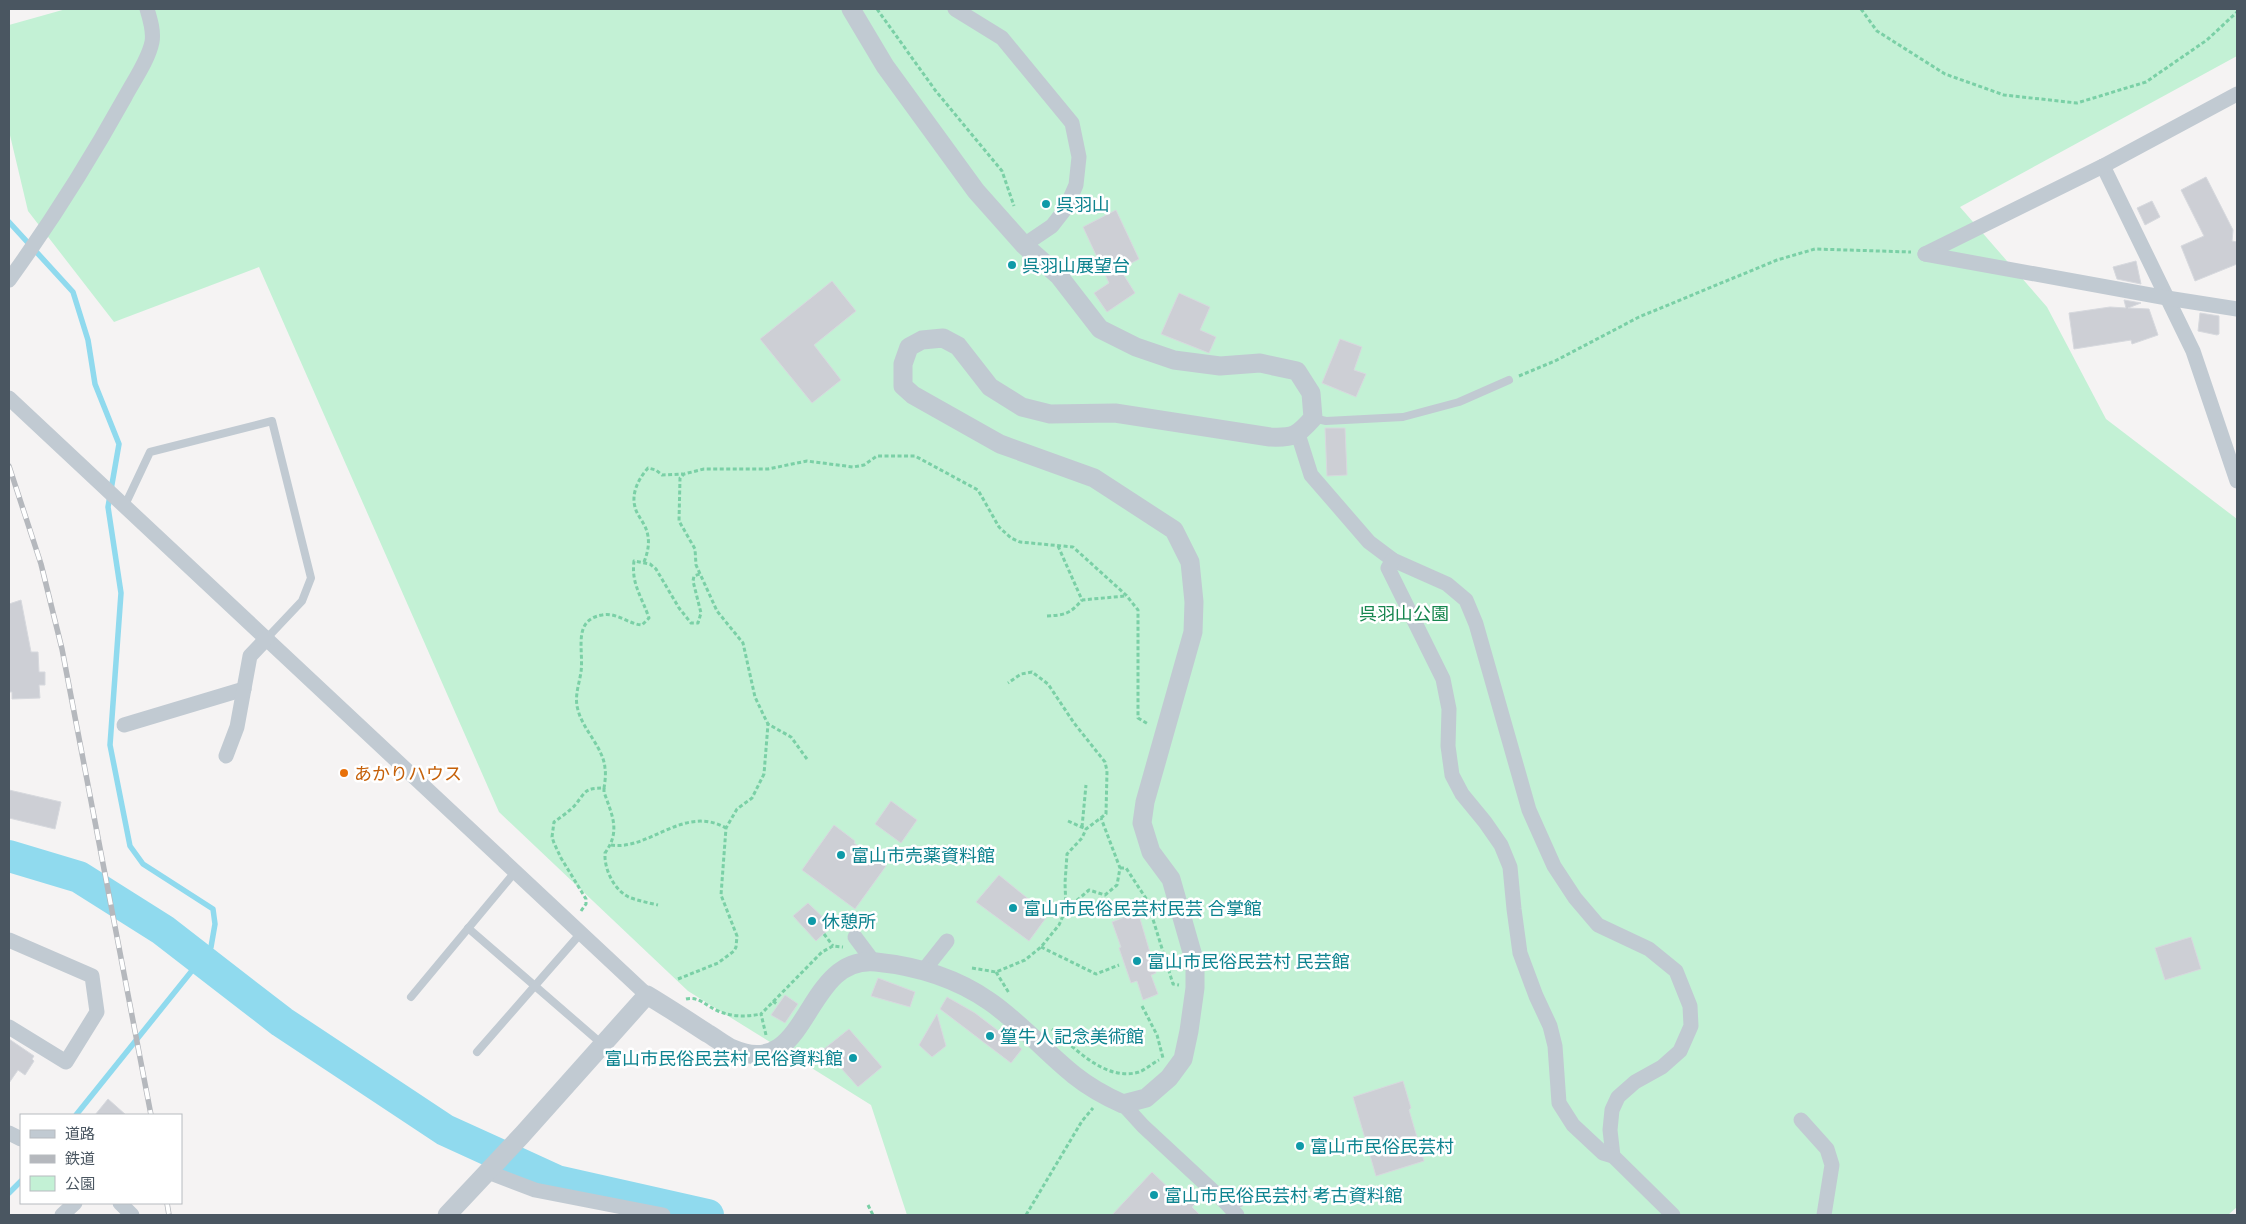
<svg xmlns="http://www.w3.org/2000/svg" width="2246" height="1224" font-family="Mulish,'Noto Sans JP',sans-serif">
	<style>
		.green { fill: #c3f1d5 }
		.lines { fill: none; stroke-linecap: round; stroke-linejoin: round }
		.stream { stroke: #90daee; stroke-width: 5.5 }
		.river { stroke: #90daee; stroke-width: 32 }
		.building { fill: #cdcfd5; stroke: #d7d9de }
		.path { stroke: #7ad0a6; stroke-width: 3; stroke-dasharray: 4 2.5; stroke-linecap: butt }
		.service { stroke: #c1cad2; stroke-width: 8 }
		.minor { stroke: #c1cad2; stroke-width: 15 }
		.tertiary { stroke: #c1cad2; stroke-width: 19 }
		.rail-casing { stroke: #b5b8bd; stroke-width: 5.5 }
		.rail { stroke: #fff; stroke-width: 4; stroke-dasharray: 11; stroke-linecap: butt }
		.culture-dot { fill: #0f9aa8; stroke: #fff; stroke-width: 2 }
		.food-dot { fill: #e8710a; stroke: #fff; stroke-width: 2 }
		.labels { text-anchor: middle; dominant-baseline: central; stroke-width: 5; stroke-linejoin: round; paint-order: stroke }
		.culture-label { font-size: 18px; fill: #0d838f; stroke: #fff; text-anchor: start }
		.park-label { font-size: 18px; fill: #17864f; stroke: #fff }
		.food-label { font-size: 18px; fill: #c56008; stroke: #fff; text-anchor: start }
	</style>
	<rect width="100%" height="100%" fill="#f5f3f3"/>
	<polygon class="green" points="66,9 2237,9 2237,56 1960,207 2047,307 2106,419 2237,519 2237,1207 2228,1215 907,1215 871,1105 688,991 499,812 259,267 114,322 28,211 9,131 9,25"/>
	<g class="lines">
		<g class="stream">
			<polyline points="9,222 73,292 88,340 95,384 119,444 108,507 121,593 110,745 130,846 143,864 213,909 215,924 211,947 76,1115"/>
			<polyline points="9,1193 21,1181"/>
		</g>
		<polyline class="river" points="9,856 79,877 163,930 282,1022 445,1130 557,1181 708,1215"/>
	</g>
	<g class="building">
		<polygon points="2206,177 2233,230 2232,241 2237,242 2237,264 2195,281 2181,246 2204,236 2181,190"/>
		<polygon points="2152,201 2160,217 2145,225 2137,208"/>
		<polygon points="1116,210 1139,259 1120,269 1135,293 1107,312 1094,293 1109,283 1083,227"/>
		<polygon points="2136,261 2141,284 2117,279 2113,267"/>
		<polygon points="832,281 856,311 814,345 841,380 812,403 760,339"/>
		<polygon points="1179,293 1210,307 1200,330 1216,337 1209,353 1161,334"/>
		<polygon points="2124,300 2141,303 2128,308 2149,309 2158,335 2132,344 2131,340 2074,349 2069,313 2110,307 2126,308"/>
		<polygon points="2200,313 2219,316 2219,334 2217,335 2198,331"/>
		<polygon points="1340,339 1362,347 1354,370 1366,374 1356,397 1322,383"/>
		<polygon points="1325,428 1345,428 1347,475 1327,476"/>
		<polygon points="21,600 31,652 38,652 39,672 45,672 45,685 39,685 40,698 12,699 12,692 9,692 9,604"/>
		<polygon points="9,790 61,802 55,829 9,818"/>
		<polygon points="891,801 917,820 901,843 875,824"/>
		<polygon points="834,825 855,841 854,843 886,866 855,909 802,870"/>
		<polygon points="999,875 1048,915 1029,941 976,902"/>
		<polygon points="808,903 832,926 816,941 793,916"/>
		<polygon points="1138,912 1156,973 1151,975 1158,994 1143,1000 1137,981 1131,983 1119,948 1121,947 1112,922"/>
		<polygon points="2191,937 2201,969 2165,980 2155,948"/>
		<polygon points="878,978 915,992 910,1007 871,996"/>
		<polygon points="785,995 798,1004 785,1023 771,1015"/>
		<polygon points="947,997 975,1013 1022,1049 1011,1063 940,1009"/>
		<polygon points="937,1014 946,1046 932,1057 919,1045"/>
		<polygon points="849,1029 882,1067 858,1087 824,1049"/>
		<polygon points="9,1039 34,1056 32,1059 34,1061 25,1075 18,1070 9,1083"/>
		<polygon points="1403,1081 1411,1108 1409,1110 1424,1161 1376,1176 1353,1097"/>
		<polygon points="108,1099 126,1115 95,1115"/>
		<polygon points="1152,1172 1179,1198 1186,1192 1196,1203 1192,1207 1200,1215 1112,1215"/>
	</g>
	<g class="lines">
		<g class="path">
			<polyline points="877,9 935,90 1002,171 1014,206"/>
			<polyline points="1861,9 1877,31 1945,74 2004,95 2077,103 2146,82 2207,40 2237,12"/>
			<polyline points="1519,376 1555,361 1639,317 1777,260 1815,249 1911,252"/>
			<polyline points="1058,546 1082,600 1125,596"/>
			<path d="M644,562C648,552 650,542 647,532C645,523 637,516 635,507C631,493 639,478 648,468L656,470L662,475L683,474"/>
			<path d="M1047,616C1065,615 1070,614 1082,600"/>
			<polyline points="807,759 791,737 768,724 763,714 755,697 743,643 717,611 696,565 695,549 679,521 680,478 684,474 704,469 768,469 807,461 853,467 864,465 877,456 915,456 978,490 999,527 1011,538 1020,542 1073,547 1126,595 1138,610 1138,718 1148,724"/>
			<path d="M604,788V792C612,815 621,831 605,853C604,870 615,892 631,898C640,901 649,903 658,905"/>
			<polyline points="1068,821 1086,829"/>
			<polyline points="1082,827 1086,785"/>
			<path d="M611,845C649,851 684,804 726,828"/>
			<polyline points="1120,868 1126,868 1147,900 1173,984 1179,985"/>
			<polyline points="1067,909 1089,890 1105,895 1117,885 1120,868 1101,818"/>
			<path d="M581,911L586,904V899L561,858L554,843L552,837L554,822C561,817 570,811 576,804C586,791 585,788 604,788C605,782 606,774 605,768C603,747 583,730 578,710C574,697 579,685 581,672C584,650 572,620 602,615C617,612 628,624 642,625L649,618C642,597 631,584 634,561L650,564L656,569L679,608L691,623H698L701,613L693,581L694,576L700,574"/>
			<polyline points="824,934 833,946"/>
			<polyline points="1041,947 1096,974 1119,965"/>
			<polyline points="972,968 996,972 1025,960 1041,947 1059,925 1066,909 1065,883 1067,854 1082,838 1086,829 1106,814 1107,771 1105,762 1074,723 1048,684 1032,672 1021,674 1008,683"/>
			<polyline points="996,972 1009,993"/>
			<polyline points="678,979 718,963 734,951 736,947 737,936 721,895 726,828 737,809 752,798 764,774 768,724"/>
			<path d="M686,999C699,996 706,1006 718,1011C732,1017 746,1017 761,1014"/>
			<polyline points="773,1001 778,1005"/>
			<polyline points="1142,1006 1157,1035 1163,1058"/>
			<path d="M1052,1029C1075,1048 1105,1082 1139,1072C1145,1070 1153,1063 1159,1060"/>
			<polyline points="766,1035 761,1014 822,952 833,946 843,947"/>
			<polyline points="1251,1202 1270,1201 1294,1195 1330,1199"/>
			<polyline points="868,1205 873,1215"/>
			<polyline points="1026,1215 1082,1121 1093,1108"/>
		</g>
		<g class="service">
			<polyline points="1313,418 1326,421 1403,417 1459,402 1509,380"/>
			<polyline points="125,505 150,452 272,421 311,578 302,601 267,638"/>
			<polyline points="468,928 602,1044"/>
			<polyline points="411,997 515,872"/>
			<polyline points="477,1052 581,933"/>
			<polyline points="1226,1203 1240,1203"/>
		</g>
		<g class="minor">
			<polyline points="955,9 1002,38 1072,123 1079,157 1076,185 1066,208 1052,226 1024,245"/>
			<polyline points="2103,166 2193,351 2237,481"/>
			<polyline points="1925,254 2103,166 2237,94"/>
			<polyline points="1925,254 2167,298 2237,309"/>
			<path d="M9,280C51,222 90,160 125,97C134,80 148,61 152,42C154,31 150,19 147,9"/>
			<polyline points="9,398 647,995"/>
			<polyline points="1298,434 1311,475 1369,542 1393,560 1447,584 1466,600 1476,624 1529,810 1554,866 1575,898 1598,925 1649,949 1676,971 1690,1006 1691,1026 1680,1051 1662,1067 1635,1082 1618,1097 1612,1110 1610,1130 1613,1156 1673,1215"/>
			<polyline points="1393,560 1388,568 1443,679 1449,709 1448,746 1452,775 1462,794 1485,822 1501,845 1510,867 1514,909 1520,953 1536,996 1550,1026 1555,1046 1559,1103 1573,1125 1603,1153 1613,1156"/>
			<polyline points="124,725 244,689"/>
			<polyline points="226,756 237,727 250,656 267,638"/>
			<polyline points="855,937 873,961"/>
			<polyline points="9,940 92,976 97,1012 66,1062 9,1027"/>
			<polyline points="924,970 947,941"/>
			<polyline points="1123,1104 1143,1126 1226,1203 1237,1215"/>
			<polyline points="1801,1120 1827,1149 1832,1165 1824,1215"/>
			<polyline points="9,1133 21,1139"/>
			<polyline points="488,1172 535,1190 663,1215"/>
			<polyline points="120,1203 132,1215"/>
			<polyline points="62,1215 75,1203"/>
		</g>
		<path class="tertiary" d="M447,1215L522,1135L647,995C667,1007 687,1020 707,1033C716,1038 724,1045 733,1049C810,1083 803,954 876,962C915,966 956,978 989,1001C1020,1022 1045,1052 1074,1075C1089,1087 1105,1096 1123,1104L1146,1098L1169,1078L1183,1059L1189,1031L1195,988V963L1171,879L1151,852L1142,823L1145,802L1193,632L1194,602L1190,562L1174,530L1094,478L1000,444L913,395L903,386V364L909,347L922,340L943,338L958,346L990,387L1022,407L1050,414L1115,413L1270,437C1294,438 1297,436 1313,418L1311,393L1297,371L1260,363L1220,366L1174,360L1136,347L1100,329L1059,276L1024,245L976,191L885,66L851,9"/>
		<defs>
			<g id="rail">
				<polyline points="9,466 41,564 62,649 151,1115"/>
				<polyline points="1260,1189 1332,1196"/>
				<polyline points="167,1203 169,1215"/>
			</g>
		</defs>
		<use href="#rail" class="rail-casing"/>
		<use href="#rail" class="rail"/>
	</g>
	<g class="culture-dot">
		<circle cx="1046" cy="204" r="5"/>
		<circle cx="1012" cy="265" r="5"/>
		<circle cx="841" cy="855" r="5"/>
		<circle cx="1013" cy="908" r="5"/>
		<circle cx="812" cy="921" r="5"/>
		<circle cx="1137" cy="961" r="5"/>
		<circle cx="990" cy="1036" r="5"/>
		<circle cx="853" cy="1058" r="5"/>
		<circle cx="1300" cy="1146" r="5"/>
		<circle cx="1154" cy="1195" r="5"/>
	</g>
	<circle class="food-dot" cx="344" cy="773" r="5"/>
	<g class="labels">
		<g class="culture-label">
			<text x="1056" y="204">呉羽山</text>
			<text x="1022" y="265">呉羽山展望台</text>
			<text x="851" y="855">富山市売薬資料館</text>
			<text x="1023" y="908">富山市民俗民芸村民芸 合掌館</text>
			<text x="822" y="921">休憩所</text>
			<text x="1147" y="961">富山市民俗民芸村 民芸館</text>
			<text x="1000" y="1036">篁牛人記念美術館</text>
			<text x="843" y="1058" text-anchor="end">富山市民俗民芸村 民俗資料館</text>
			<text x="1310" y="1146">富山市民俗民芸村</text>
			<text x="1164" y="1195">富山市民俗民芸村 考古資料館</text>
		</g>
		<g class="park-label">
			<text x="1404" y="613">呉羽山公園</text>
		</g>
		<g class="food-label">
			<text x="354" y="773">あかりハウス</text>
		</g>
	</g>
	<rect width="2246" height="1224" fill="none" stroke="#4a5661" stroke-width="20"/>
	<rect x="20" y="1114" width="162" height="90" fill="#ffffff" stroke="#b7bbc0"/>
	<rect x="30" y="1130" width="25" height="8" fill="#c1cad2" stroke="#b7bbc0"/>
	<text x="65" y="1139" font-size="15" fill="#4a5661">道路</text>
	<rect x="30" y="1155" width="25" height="8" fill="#b5b8bd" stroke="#b7bbc0"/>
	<text x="65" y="1164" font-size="15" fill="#4a5661">鉄道</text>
	<rect x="30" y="1176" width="25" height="15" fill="#c3f1d5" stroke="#b7bbc0"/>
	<text x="65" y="1189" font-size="15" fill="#4a5661">公園</text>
</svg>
